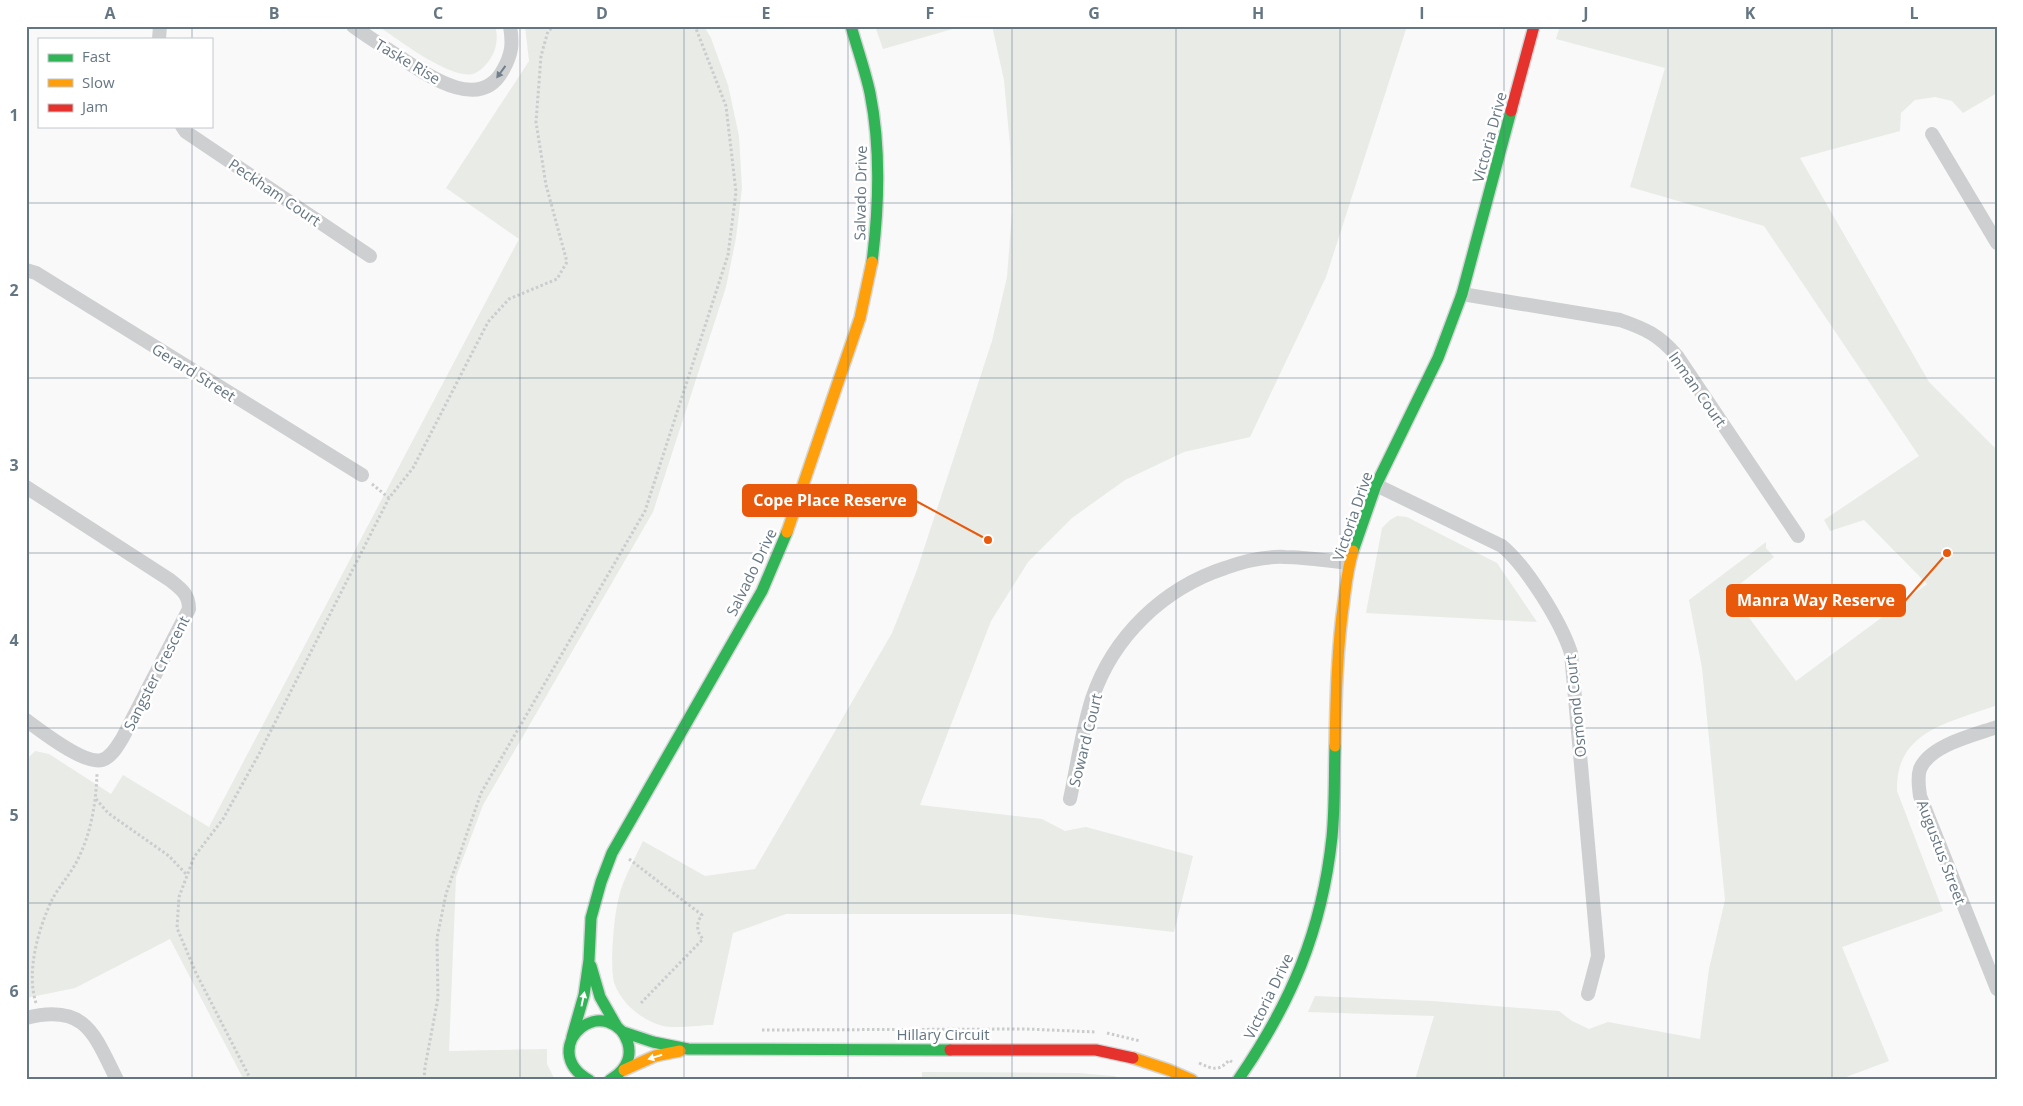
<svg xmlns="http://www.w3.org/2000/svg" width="2023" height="1106" font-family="'Open Sans',sans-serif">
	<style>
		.green { fill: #e8ebe6 }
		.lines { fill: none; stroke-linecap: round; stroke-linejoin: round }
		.fast-casing { stroke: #d5d6d7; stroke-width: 14 }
		.slow-casing { stroke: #d5d6d7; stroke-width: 14 }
		.jam-casing { stroke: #d5d6d7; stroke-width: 14 }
		.path { stroke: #cbcccd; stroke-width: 3; stroke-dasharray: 2.5 2.5; stroke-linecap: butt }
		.street { stroke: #cecfd0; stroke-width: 14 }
		.fast { stroke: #30b455; stroke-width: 11 }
		.slow { stroke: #ff9f0a; stroke-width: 11 }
		.jam { stroke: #e5322d; stroke-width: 11 }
		.oneway { fill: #707f8b }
		.oneway2 { fill: #fff }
		.grid { fill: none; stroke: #657683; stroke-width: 1; stroke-opacity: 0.55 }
		.labels { text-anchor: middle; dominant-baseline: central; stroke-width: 5; stroke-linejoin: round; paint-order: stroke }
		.street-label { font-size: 15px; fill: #657683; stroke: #fff }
		.leader { fill: none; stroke: #e8590c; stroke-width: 2 }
		.callout-dot { fill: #e8590c; stroke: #fff; stroke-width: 2 }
		.callout { fill: #e8590c; stroke: #e8590c; stroke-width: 2 }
		.callout-label { font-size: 16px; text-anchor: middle; font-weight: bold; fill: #fff }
		.neatline { fill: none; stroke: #657683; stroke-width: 2 }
		.grid-label { font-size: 16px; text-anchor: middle; font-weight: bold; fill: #657683 }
	</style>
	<rect width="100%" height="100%" fill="#f9f9f9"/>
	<g class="green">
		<path d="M378,26H495C499,39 496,52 488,62C485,66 478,73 473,74C449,79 399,40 378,26Z"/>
		<polygon points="525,26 704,26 711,38 728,85 739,136 742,188 736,238 726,287 653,512 483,805 456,877 449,1051 547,1049 547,1064 555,1080 244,1080 170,939 75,988 26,998 26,760 35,751 49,754 111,794 123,775 209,827 519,239 446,188 529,61"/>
		<polygon points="875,26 963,26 883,49"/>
		<path d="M992,26H1407L1326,277L1250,437L1184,452L1125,480L1072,518L1028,562L991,621L920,805L1042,819L1065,831L1086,827L1193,856L1174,932L1012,914H786L733,933L713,1025C699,1025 676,1029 663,1026C643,1021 622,1004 615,985C609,972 614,917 618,901C622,880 634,861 643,841L705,876L755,869L892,633L917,570L992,341L1007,277L1012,212L1010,146L1004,80Z"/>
		<path d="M1560,26H1997V93L1963,113L1952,101L1935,97L1915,100L1901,113L1900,131L1800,158L1929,382L1997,450V705C1950,723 1895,730 1897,791L1943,911L1842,947L1889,1061L1838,1080H1514L1485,1078L1415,1080L1434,1016L1308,1012L1315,996L1432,1001L1559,1011L1572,1021L1589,1029L1608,1022L1700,1039L1709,969L1725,900L1702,668L1689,600L1766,542V548L1774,557L1730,592L1796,681L1927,584L1864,520L1830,531L1824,520L1919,456L1764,226L1630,187L1665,68L1556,39Z"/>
		<polygon points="1397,516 1407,517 1497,563 1537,622 1366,613 1382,528 1390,520"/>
		<polygon points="922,1072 1079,1073 1114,1076 1126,1080 922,1080"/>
	</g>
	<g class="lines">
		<defs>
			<g id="fast">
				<path d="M851,26C857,48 865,70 870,93C881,148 879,207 872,262"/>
				<polyline points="1353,551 1376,485 1438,358 1462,294 1511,111"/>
				<polyline points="591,966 600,997 616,1025"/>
				<polyline points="623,1032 653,1042 688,1049 950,1050"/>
				<polyline points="572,1037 584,995 589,960 591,918 601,882 612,853 762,591 787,532"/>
				<path d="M589,1080C578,1074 570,1066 569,1053C568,1033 589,1016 608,1022C628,1029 636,1054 622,1070C619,1074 614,1077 610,1080"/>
				<path d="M1238,1080C1291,1003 1322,931 1332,837C1335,807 1334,776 1335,746"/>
			</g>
			<g id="slow">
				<polyline points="787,532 860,318 872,262"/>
				<path d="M1335,746C1336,697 1337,648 1344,600C1346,583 1348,567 1353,551"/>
				<polyline points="1133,1058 1169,1070 1192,1080"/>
				<polyline points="624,1070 655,1056 680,1051"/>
			</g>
			<g id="jam">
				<polyline points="1511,111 1534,26"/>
				<polyline points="950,1050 1096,1050 1133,1058"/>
			</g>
		</defs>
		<use href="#fast" class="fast-casing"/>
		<use href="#slow" class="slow-casing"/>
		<use href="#jam" class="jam-casing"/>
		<g class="path">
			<polyline points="372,484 389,498"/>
			<polyline points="96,799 108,813 169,856 187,875"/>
			<path d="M629,859L702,915C696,923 696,931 703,939L641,1003"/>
			<path d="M36,1003C26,972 38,930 51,902C58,887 71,874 78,859C91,833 96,803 97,774"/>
			<polyline points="762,1030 1026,1029 1096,1032"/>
			<polyline points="1107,1033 1140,1041"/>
			<path d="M1199,1063C1212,1069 1219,1072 1229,1060L1232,1062"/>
			<polyline points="251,1080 196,973 177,928 179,897 194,857 223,819 259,754 389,498 413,468 488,322 509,299 557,279 567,262 546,185 536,122 541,56 548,31 555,26"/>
			<polyline points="424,1080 425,1067 438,998 437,938 446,894 481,793 645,511 728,255 736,192 726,106 695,26"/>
			<polyline points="527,1080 530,1080"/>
		</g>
		<g class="street">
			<path d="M353,26C368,37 384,47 401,58C427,75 480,113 503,70C512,54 513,44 510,26"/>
			<polyline points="159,39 160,26"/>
			<polyline points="182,126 186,132 370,256"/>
			<polyline points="1932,134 1997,243"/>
			<polyline points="26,270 36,273 362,475"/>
			<path d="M1462,294L1620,320C1646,329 1659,335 1677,356L1798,536"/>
			<path d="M1376,485L1502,546C1527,567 1561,622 1571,653L1598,956L1588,994"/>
			<path d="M26,487L170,580C181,589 189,594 189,609L123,737C118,745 112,757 102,760C84,765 41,731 26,720"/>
			<path d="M1997,727C1974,735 1930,745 1920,769C1917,778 1919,787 1920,796L1997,989"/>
			<path d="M1070,799C1077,767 1082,730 1092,699C1113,636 1164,588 1225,568C1244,561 1265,556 1285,557C1306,557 1328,561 1349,563"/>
			<path d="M26,1018C86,1003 94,1034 117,1080"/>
		</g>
		<use href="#fast" class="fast"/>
		<use href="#slow" class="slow"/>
		<use href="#jam" class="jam"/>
	</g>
	<defs><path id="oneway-solid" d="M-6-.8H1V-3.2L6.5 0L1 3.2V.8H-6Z" transform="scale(1.25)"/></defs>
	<use class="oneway" href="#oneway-solid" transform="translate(501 72) rotate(126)"/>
	<g class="oneway2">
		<use href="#oneway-solid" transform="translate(583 999) rotate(-78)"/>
		<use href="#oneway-solid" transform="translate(655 1057) rotate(162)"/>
	</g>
	<path class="grid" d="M192,26V39M356,26V1080M520,26V1080M684,26V1080M848,26V1080M1012,26V1080M1176,26V1080M1340,26V1080M1504,26V1080M1668,26V1080M1832,26V1080M192,126V1080M26,203H1997M26,378H1997M26,553H1997M26,728H1997M26,903H1997"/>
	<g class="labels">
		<g class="street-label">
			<text transform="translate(408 61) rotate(31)">Taske Rise</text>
			<text transform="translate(1489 137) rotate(-75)">Victoria Drive</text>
			<text transform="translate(275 192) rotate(34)">Peckham Court</text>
			<text transform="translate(860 193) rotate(-89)">Salvado Drive</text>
			<text transform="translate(194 372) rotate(32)">Gerard Street</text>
			<text transform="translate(1698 389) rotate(55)">Inman Court</text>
			<text transform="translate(1352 516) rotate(-71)">Victoria Drive</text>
			<text transform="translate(751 572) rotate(-64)">Salvado Drive</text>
			<text transform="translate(156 673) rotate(-63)">Sangster Crescent</text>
			<text transform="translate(1575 706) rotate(-96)">Osmond Court</text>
			<text transform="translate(1085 740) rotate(-76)">Soward Court</text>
			<text transform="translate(1942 852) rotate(69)">Augustus Street</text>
			<text transform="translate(1268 996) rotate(-64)">Victoria Drive</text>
			<text x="943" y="1034">Hillary Circuit</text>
		</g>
	</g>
	<path class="leader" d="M988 540L916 501M1947 553L1905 601"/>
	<g class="callout-dot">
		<circle cx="988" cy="540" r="5"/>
		<circle cx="1947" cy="553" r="5"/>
	</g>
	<g class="callout">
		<rect x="743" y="485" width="173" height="31" rx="5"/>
		<rect x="1727" y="585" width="178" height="31" rx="5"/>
	</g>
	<g class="callout-label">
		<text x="830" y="506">Cope Place Reserve</text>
		<text x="1816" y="606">Manra Way Reserve</text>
	</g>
	<rect width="2023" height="1106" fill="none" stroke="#ffffff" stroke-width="55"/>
	<rect x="38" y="38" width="175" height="90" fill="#ffffff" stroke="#c1c8cd"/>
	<rect x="48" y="54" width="25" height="8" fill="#30b455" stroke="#c1c8cd"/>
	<text x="82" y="62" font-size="15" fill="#657683">Fast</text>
	<rect x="48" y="79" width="25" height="8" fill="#ff9f0a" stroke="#c1c8cd"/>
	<text x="82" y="88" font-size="15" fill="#657683">Slow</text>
	<rect x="48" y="104" width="25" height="8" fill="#e5322d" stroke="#c1c8cd"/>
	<text x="82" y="112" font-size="15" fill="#657683">Jam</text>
	<rect x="28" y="28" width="1968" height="1050" class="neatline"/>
	<g class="grid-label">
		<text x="110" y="19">A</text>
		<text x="274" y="19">B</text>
		<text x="438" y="19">C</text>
		<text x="602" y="19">D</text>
		<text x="766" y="19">E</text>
		<text x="930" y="19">F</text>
		<text x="1094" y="19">G</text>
		<text x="1258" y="19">H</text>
		<text x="1422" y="19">I</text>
		<text x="1586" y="19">J</text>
		<text x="1750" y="19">K</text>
		<text x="1914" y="19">L</text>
		<text x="14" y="121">1</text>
		<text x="14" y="296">2</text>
		<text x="14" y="471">3</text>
		<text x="14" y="646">4</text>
		<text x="14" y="821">5</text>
		<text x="14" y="997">6</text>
	</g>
</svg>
